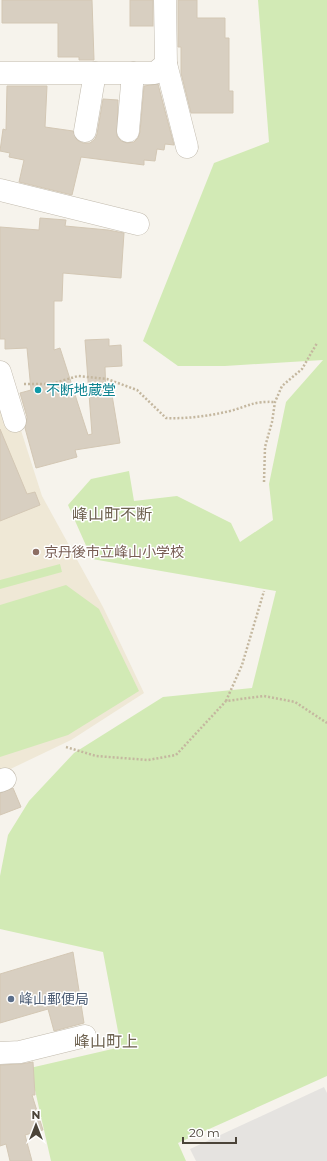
<svg xmlns="http://www.w3.org/2000/svg" width="327" height="1161" font-family="Montserrat,'Noto Sans JP',sans-serif">
	<style>
		.education { fill: #efe8d6 }
		.green { fill: #d2eab5 }
		.parking { fill: #e5e3e0 }
		.building { fill: #d8cfc1; stroke: #d3c7b4 }
		.lines { fill: none; stroke-linecap: round; stroke-linejoin: round }
		.minor-casing { stroke: #c2bbae; stroke-width: 23 }
		.path { stroke: #c4b79f; stroke-width: 2.5; stroke-dasharray: 2 2; stroke-linecap: butt }
		.minor { stroke: #fff; stroke-width: 22 }
		.culture-dot { fill: #0f9aa8; stroke: #fff; stroke-width: 1.5 }
		.education-dot { fill: #8d6e63; stroke: #fff; stroke-width: 1.5 }
		.service-dot { fill: #5c6f8a; stroke: #fff; stroke-width: 1.5 }
		.labels { text-anchor: middle; dominant-baseline: central; stroke-width: 3; stroke-linejoin: round; paint-order: stroke }
		.culture-label { font-size: 14px; fill: #0d838f; stroke: #fff; text-anchor: start }
		.education-label { font-size: 14px; fill: #785e54; stroke: #fff; text-anchor: start }
		.service-label { font-size: 14px; fill: #4e5e75; stroke: #fff; text-anchor: start }
		.quarter-label { font-size: 16px; fill: #6e6250; stroke: #fff }
	</style>
	<rect width="100%" height="100%" fill="#f6f3ec"/>
	<polygon class="education" points="0,394 18,421 42,496 103,607 144,693 71,740 0,774"/>
	<g class="green">
		<polygon points="258,0 327,0 327,1076 178,1143 186,1161 51,1161 30,1068 121,1047 103,952 0,929 0,876 8,835 29,801 74,753 163,697 252,688 276,591 92,559 68,505 91,479 129,471 134,501 177,496 231,523 240,542 273,520 269,484 286,402 323,360 225,366 178,366 143,341 214,163 269,142"/>
		<polygon points="60,564 62,572 0,589 0,580"/>
		<polygon points="66,585 99,609 139,691 68,735 0,757 0,605"/>
	</g>
	<polygon class="parking" points="324,1087 327,1093 327,1161 196,1161 190,1149"/>
	<g class="building">
		<polygon points="2,0 92,0 94,60 79,60 79,57 58,57 58,23 2,23"/>
		<rect x="130" y="0" width="23" height="26"/>
		<polygon points="178,0 197,0 197,18 225,18 225,38 229,38 229,91 233,91 233,113 191,113 181,73 181,47 178,47"/>
		<polygon points="158,84 174,145 165,144 164,150 157,149 155,161 144,160 144,165 81,157 72,195 19,182 24,160 9,157 10,153 0,151 3,129 6,130 7,86 47,86 45,127 73,131 77,140 83,143 90,143 95,139 97,134 103,99 118,100 117,136 121,141 127,143 134,142 138,138 140,132 144,86"/>
		<polygon points="40,218 66,220 65,226 108,230 124,233 121,278 63,273 62,301 54,301 54,350 60,348 88,435 92,434 85,340 109,339 109,346 121,345 122,366 105,367 106,396 112,395 120,443 75,450 77,457 36,468 25,428 27,417 20,393 31,390 27,348 5,349 5,339 0,339 0,227 39,230"/>
		<polygon points="0,429 27,494 35,492 40,505 0,521"/>
		<polygon points="13,788 21,807 0,815 0,793"/>
		<polygon points="73,952 84,1023 54,1031 48,1009 0,1023 0,974"/>
		<polygon points="33,1062 35,1095 32,1095 43,1130 25,1135 32,1161 10,1161 6,1144 0,1146 0,1065 21,1064"/>
	</g>
	<g class="lines">
		<defs>
			<g id="minor">
				<polyline points="166,64 187,147"/>
				<polyline points="0,73 155,73 166,64 165,0"/>
				<polyline points="85,131 95,73"/>
				<polyline points="128,131 133,73"/>
				<polyline points="0,190 138,224"/>
				<polyline points="0,372 15,421"/>
				<polyline points="0,781 5,779"/>
				<polyline points="0,1053 20,1052 85,1036"/>
			</g>
		</defs>
		<use href="#minor" class="minor-casing"/>
		<g class="path">
			<path d="M24,384H51L78,376L107,379L137,390L166,418C187,419 209,416 230,411C249,406 253,401 275,402"/>
			<polyline points="264,482 265,447 272,422 275,402 282,386 302,369 317,343"/>
			<polyline points="226,701 242,665 264,591"/>
			<polyline points="66,747 96,756 148,760 176,755 226,701 264,696 295,702 327,723"/>
		</g>
		<use href="#minor" class="minor"/>
	</g>
	<circle class="culture-dot" cx="38" cy="390" r="4"/>
	<circle class="education-dot" cx="36" cy="552" r="4"/>
	<circle class="service-dot" cx="11" cy="999" r="4"/>
	<g class="labels">
		<g class="culture-label">
			<text x="46" y="390">不断地蔵堂</text>
		</g>
		<g class="education-label">
			<text x="44" y="552">京丹後市立峰山小学校</text>
		</g>
		<g class="service-label">
			<text x="19" y="999">峰山郵便局</text>
		</g>
		<g class="quarter-label">
			<text x="112" y="514">峰山町不断</text>
			<text x="106" y="1041">峰山町上</text>
		</g>
	</g>
	<g transform="translate(36 1125)" stroke="#ffffff" stroke-width="3" paint-order="stroke">
	<path d="M0-3L7 15L0 10L-7 15Z" fill="#4b4439"/>
	<text y="-6" font-size="11" font-weight="bold" text-anchor="middle" fill="#4b4439">N</text>
	</g>
	<path d="M183 1137v6h53v-6" fill="none" stroke="#4b4439" stroke-width="2"/>
	<text x="189" y="1137" font-size="12" fill="#4b4439" stroke="#ffffff" stroke-width="3" paint-order="stroke">20 m</text>
</svg>
